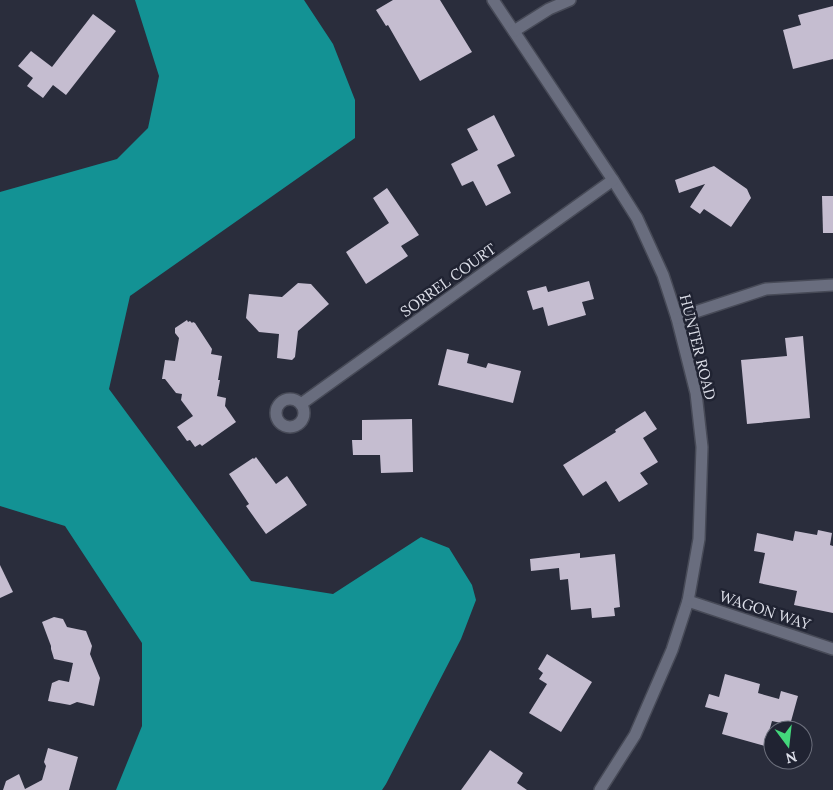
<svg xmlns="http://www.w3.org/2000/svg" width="833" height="790" font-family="Lora,serif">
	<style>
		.water { fill: #139294 }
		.building { fill: #c5bdd0 }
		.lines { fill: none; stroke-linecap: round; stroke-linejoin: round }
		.street-casing { stroke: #474a57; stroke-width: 14 }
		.street { stroke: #696d7e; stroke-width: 11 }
		.labels { text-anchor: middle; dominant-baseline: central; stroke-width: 5; stroke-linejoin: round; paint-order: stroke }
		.street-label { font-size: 15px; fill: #dee0ea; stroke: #202332 }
	</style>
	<rect width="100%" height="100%" fill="#2a2d3c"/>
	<polygon class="water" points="135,0 304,0 333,44 355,100 355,138 130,296 109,389 251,581 333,594 421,537 449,548 472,585 476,600 461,639 386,784 382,790 116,790 142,726 142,643 65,526 0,506 0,192 117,159 148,128 159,76"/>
	<g class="building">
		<polygon points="393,0 440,0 472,52 420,81 388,25 386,26 376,10"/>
		<polygon points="833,6 833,59 793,69 783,30 801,25 798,15"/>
		<polygon points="93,14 116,31 66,95 53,85 43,98 27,86 33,78 18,66 31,51 52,67"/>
		<polygon points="494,115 515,156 497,165 511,193 486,206 473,181 462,186 451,164 478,150 467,129"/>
		<polygon points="714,166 747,189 751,198 731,227 704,209 700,214 690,207 705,184 679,193 675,180"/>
		<polygon points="387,188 419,235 401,246 408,256 366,284 346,252 389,223 373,198"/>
		<polygon points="822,196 833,196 833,233 823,233"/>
		<polygon points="589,281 594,299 582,302 586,315 548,326 543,307 533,310 527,291 546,286 548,292"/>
		<polygon points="298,283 311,284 329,304 298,331 295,357 292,360 277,358 279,334 259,332 246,318 249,294 282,297"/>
		<polygon points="187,320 188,322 190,321 192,323 193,322 195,323 212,349 211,354 222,356 218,380 220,380 217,396 226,398 225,406 236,422 202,446 200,444 195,447 190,440 187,441 177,427 193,416 181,400 182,394 176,393 165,379 162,379 165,360 175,361 179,338 175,333 175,328"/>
		<polygon points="803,336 810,418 747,424 741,360 787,356 785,338"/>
		<polygon points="447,349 469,354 467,363 486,368 488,363 521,371 513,403 438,385"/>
		<polygon points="645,411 657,429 643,438 658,462 640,473 648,484 619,502 606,481 583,496 563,465 616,432 615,430"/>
		<polygon points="412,419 413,472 381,473 380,455 353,455 352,440 362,440 362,420"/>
		<polygon points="256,457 276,484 287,476 307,505 266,534 246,506 249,504 229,474 253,458 254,459"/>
		<polygon points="818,530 832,533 830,545 833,546 833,613 794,605 797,591 759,583 765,553 754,551 757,533 793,541 795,531 817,535"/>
		<polygon points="580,553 580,558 615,554 620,607 614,608 615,616 592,618 591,608 571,610 568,579 560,580 559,568 531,571 530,559"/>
		<polygon points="0,565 13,592 0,598"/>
		<polygon points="54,617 63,619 67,627 86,631 92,646 90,654 100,678 94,706 77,702 70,705 48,701 52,683 59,680 69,682 73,663 54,659 51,649 51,646 42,622"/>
		<polygon points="547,654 592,682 561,732 529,713 547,684 539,679 543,673 538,669"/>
		<polygon points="725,674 760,684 758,693 779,699 781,691 798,696 790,725 772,721 765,746 722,734 728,713 705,707 709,694 719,697"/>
		<polygon points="48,748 78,757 69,790 3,790 6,781 19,774 25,789 42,780 46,766 44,762"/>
		<polygon points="490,750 523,773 517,783 527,790 461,790"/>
	</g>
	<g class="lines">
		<defs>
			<g id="street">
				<polyline points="493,0 613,180 637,218 663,275 677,318 696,393 702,447 699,539 688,601 672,650 635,735 600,790"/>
				<polyline points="514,31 549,9 570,0"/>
				<polyline points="677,318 766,289 833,285"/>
				<circle cx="290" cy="413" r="14"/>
				<polyline points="301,404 613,180"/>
				<polyline points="688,601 833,649"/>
			</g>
		</defs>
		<use href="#street" class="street-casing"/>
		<use href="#street" class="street"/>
	</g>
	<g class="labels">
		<g class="street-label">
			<text transform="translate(448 280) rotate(-36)">SORREL COURT</text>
			<text transform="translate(698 347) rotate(76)">HUNTER ROAD</text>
			<text transform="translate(765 610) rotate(18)">WAGON WAY</text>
		</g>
	</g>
	<g transform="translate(788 745) rotate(165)"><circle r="24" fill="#202332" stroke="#6c6f7c"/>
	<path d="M0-4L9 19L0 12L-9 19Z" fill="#43d77b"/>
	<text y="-8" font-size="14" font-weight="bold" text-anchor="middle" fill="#dee0ea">N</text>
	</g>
</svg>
